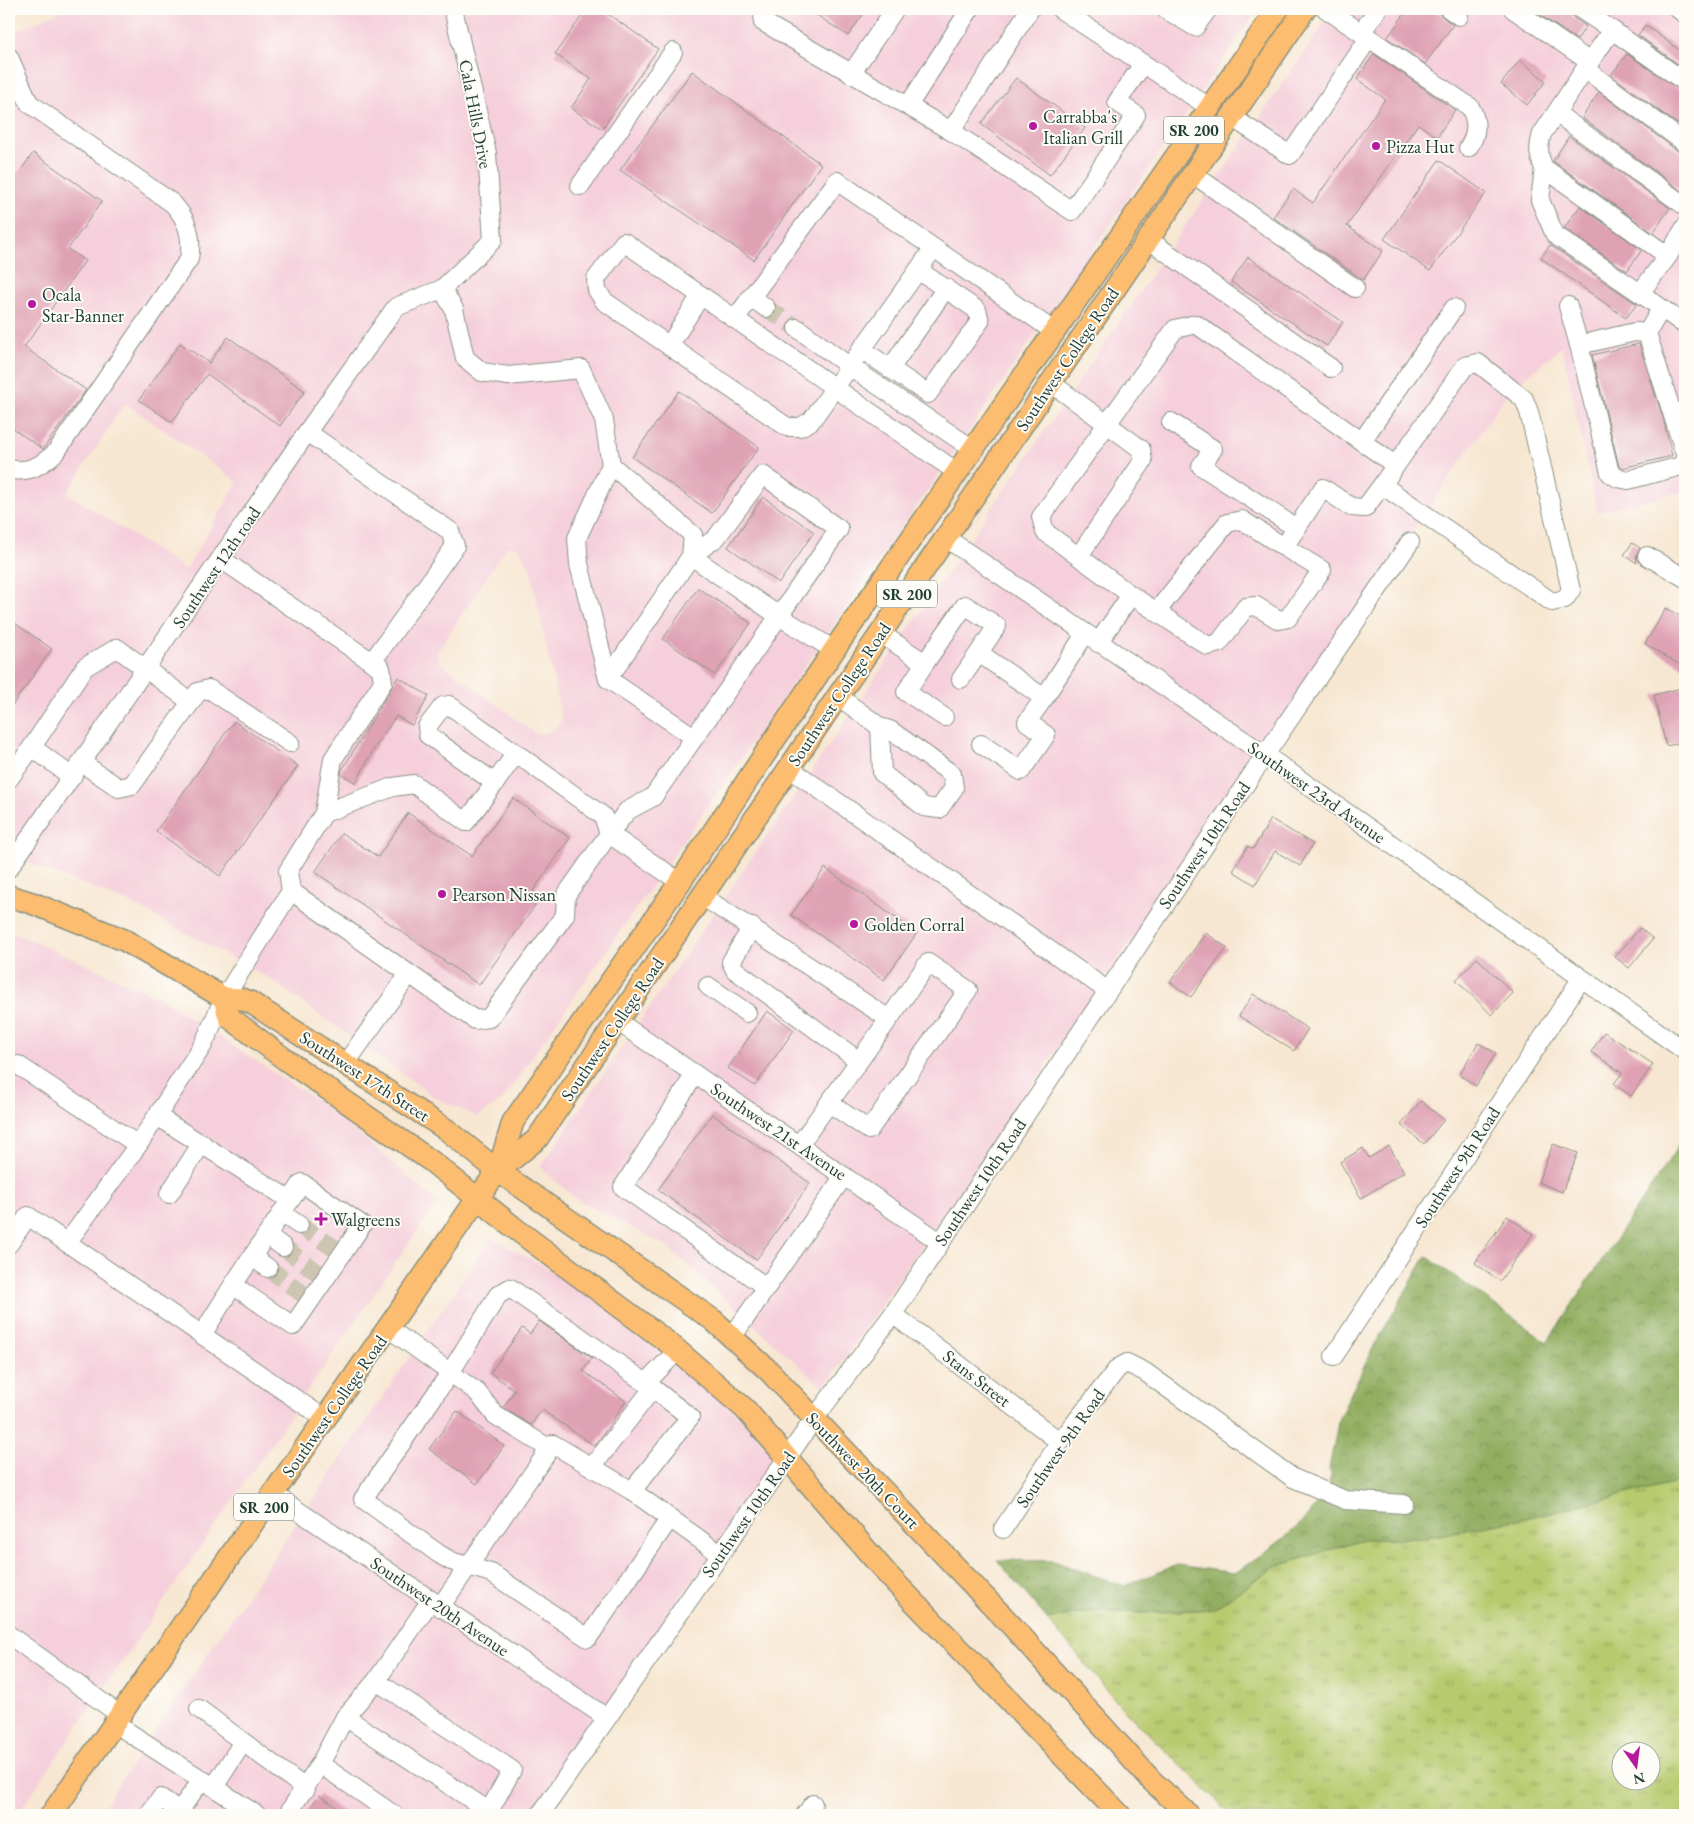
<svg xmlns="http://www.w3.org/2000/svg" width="1694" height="1824" font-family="'EB Garamond',serif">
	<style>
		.built { fill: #f5cfdb; fill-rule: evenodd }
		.grass { fill: url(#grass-tufts); stroke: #6c8451; fill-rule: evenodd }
		.forest { fill: url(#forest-crowns); stroke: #58764a }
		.building { fill: #dfa2b5 }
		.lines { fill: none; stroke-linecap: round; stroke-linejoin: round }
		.minor-tunnel { stroke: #ccc5b2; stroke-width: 18; stroke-dasharray: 18 9; stroke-linecap: butt }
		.minor-casing { stroke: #8b9283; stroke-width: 20 }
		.major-casing { stroke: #8b9283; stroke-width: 24 }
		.minor { stroke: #fff; stroke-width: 18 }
		.major { stroke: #fcbd6f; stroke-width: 21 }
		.poi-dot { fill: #b5179e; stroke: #fdfcf7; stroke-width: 2 }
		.labels { text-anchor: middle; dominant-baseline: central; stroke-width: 4; stroke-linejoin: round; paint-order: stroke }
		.shield { fill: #fdfcf7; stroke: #62766e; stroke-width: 1 }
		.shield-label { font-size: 16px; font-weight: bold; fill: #1f3d34 }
		.street-label { font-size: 18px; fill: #1f3d34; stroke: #fdfcf7 }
		.poi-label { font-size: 18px; fill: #1f3d34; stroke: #fdfcf7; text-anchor: start }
	</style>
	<defs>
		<pattern id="grass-tufts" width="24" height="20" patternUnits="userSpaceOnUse" patternTransform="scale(1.25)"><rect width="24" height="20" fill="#b8ca6e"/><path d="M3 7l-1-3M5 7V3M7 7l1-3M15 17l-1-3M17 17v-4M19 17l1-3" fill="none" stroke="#95a55b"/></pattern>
		<pattern id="forest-crowns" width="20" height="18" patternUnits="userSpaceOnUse" patternTransform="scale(1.25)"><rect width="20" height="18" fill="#92ae61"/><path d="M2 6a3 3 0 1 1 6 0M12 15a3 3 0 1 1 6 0" fill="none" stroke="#778f51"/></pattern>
	</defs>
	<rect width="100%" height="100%" fill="#fdfcf7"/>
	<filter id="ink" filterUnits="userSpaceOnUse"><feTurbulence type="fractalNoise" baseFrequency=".02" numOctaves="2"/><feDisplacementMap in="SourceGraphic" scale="10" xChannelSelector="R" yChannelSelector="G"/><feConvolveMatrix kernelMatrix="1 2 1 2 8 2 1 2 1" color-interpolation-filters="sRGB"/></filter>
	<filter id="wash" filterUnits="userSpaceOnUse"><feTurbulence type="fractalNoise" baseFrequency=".0096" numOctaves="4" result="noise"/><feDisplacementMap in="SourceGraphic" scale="20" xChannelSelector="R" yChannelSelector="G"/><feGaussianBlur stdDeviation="1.12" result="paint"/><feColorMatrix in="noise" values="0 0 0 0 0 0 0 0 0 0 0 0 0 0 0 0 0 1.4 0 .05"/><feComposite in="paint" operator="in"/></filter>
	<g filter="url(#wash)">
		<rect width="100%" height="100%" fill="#f7e7d2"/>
		<g class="built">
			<path d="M65,9H1258L955,451L503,1099L478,1117L436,1098L267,977L132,904L19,859L9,857V35ZM125,403L238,482L186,570L67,493ZM507,546L519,547L530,569L562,719L554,729L548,732L536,734L440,662L437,652Z"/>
			<polygon points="1334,9 1685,9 1685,491 1597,512 1562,346 1507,394 824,1388 665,1245 575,1198 540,1167"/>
			<polygon points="9,930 160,998 331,1110 437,1202 17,1815 9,1815"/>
			<polygon points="491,1238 567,1279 594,1299 740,1417 776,1459 531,1815 98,1815"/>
		</g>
		<path class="grass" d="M1685,1480V1815H1232L1124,1710L1047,1619L1094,1611L1143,1613L1213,1609L1275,1567L1360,1540L1424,1538L1525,1518ZM1622,1752H1652V1782H1622Z"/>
		<path class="forest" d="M1685,1136V1480L1525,1518L1424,1538L1360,1540L1275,1567L1213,1609L1143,1613L1094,1611L1047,1619L997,1560L1053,1561L1124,1586L1177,1565L1235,1573C1273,1546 1315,1522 1332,1477L1329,1469L1339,1418L1372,1350L1426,1256L1547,1342Z"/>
		<g id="blocks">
			<g class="building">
				<polygon points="587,9 601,9 658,49 602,129 571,108 591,79 555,54"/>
				<polygon points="808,9 867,9 848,36"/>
				<polygon points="1408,9 1433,9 1453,25 1425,64 1387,38"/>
				<polygon points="1531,9 1567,9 1574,18 1586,26 1577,40"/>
				<polygon points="1645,25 1685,54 1679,65 1638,35"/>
				<polygon points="1374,54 1455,110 1437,137 1418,124 1347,226 1383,251 1363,280 1273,217 1293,189 1313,203 1385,99 1357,79"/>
				<polygon points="1627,54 1685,93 1685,114 1677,124 1611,75"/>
				<polygon points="1520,60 1546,81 1527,105 1501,84"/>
				<polygon points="692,71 821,164 754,260 620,170"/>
				<polygon points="1016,78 1085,128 1050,175 981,124"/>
				<polygon points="1599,92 1679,152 1685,154 1685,186 1682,191 1582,118"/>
				<polygon points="1569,136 1670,208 1653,233 1553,161"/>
				<polygon points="33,153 102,201 68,249 85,261 24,347 86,390 43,449 9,426 9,187"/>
				<polygon points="1439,160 1486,193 1430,271 1384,239"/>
				<polygon points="1580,206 1642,250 1627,271 1564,228"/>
				<polygon points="1550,245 1637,304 1626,318 1541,258"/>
				<polygon points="1248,257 1343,322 1327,346 1231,282"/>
				<polygon points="228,337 305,391 280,426 207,374 172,422 139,400 180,343 209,363"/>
				<polygon points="1639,344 1663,418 1672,456 1622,468 1619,466 1592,355"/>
				<polygon points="679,391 759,447 712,513 632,457"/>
				<polygon points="763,497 814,532 779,583 728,547"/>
				<polygon points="1632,543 1640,548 1636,556 1637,563 1624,555"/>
				<polygon points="698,588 751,623 715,675 663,639"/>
				<polygon points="1666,608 1685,619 1685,668 1645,644"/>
				<polygon points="9,619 52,649 9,710"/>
				<polygon points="398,677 429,696 412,725 396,716 372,752 356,783 341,774 342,770"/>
				<polygon points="1685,687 1685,742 1666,746 1654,695"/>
				<polygon points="234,721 298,766 220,876 156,831"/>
				<polygon points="513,798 570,838 533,891 541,897 479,985 315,872 342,833 378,857 408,813 472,856"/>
				<polygon points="1271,819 1313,844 1300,866 1275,851 1255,885 1233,871 1248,846 1253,849"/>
				<polygon points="825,868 917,933 884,980 791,915"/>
				<polygon points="1640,928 1653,939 1629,968 1615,957"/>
				<polygon points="1206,933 1227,948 1191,997 1170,982"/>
				<polygon points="1477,958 1513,993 1492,1015 1456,980"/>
				<polygon points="1253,994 1308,1029 1294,1051 1239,1016"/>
				<polygon points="767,1011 794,1030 755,1086 728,1068"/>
				<polygon points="1604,1032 1653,1064 1631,1096 1614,1084 1622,1073 1591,1052"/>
				<polygon points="1478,1043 1496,1053 1476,1086 1459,1075"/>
				<polygon points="1421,1101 1444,1120 1424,1144 1401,1125"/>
				<polygon points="712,1114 810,1183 756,1260 658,1190"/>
				<polygon points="1553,1144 1578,1153 1562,1192 1538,1182"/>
				<polygon points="1389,1146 1404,1172 1361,1198 1340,1162 1363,1148 1369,1158"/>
				<polygon points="1507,1216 1533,1234 1500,1281 1475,1263"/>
				<polygon points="539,1321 592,1358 583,1371 626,1401 595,1446 542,1410 531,1425 503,1408 515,1390 490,1373 522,1328 530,1334"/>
				<polygon points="457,1411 504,1446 477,1484 429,1449"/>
				<polygon points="319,1795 348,1815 305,1815"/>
			</g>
		</g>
	</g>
	<g filter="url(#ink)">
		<use href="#blocks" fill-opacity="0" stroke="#8b9283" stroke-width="1"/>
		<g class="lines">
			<g class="minor-tunnel">
				<polyline points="766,308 797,328"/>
				<polyline points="299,1225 334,1248"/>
				<polyline points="283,1247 318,1273"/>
				<polyline points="268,1268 303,1294"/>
			</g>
			<defs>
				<g id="minor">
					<polyline points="764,9 763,22 951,131 1030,9"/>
					<polyline points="1060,9 1209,107"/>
					<polyline points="1165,9 1195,27 1208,9"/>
					<polyline points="1449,9 1459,16"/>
					<polyline points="1513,9 1590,62"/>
					<polyline points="1580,9 1612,30"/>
					<polyline points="1678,9 1685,14"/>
					<polyline points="1361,33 1378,9"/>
					<path d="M1369,38L1470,107C1478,121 1477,135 1468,148"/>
					<path d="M9,57L29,103L172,203C188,219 193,237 189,259L56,452C42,465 28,474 9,469"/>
					<path d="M1585,69L1542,134C1538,147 1538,155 1544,168L1668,256L1685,227"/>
					<polyline points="851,74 895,9"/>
					<polyline points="1685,82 1612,30 1585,69 1685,143"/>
					<polyline points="908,106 970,9"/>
					<polyline points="1556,113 1685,206"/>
					<polyline points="1233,118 1290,155 1369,38 1326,9"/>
					<polyline points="951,131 1072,211 1136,115 1117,102 1143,64"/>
					<polyline points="1544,168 1540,200 1555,235 1640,293 1668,256"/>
					<polyline points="1193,174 1355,288"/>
					<polyline points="580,186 673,52"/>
					<polyline points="1149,240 1331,368"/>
					<polyline points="442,289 454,309 465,358 482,372 508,376 581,369 604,420 611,465 577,538 579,564 608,679 694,737"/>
					<polyline points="1640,293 1685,325"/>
					<polyline points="751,297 766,308"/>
					<polyline points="1568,306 1579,345"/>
					<polyline points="1661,309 1647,333 1685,454"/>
					<polyline points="735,319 624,242 596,279 597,290 604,301 787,427 800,427 811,421 933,249"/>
					<polyline points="797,328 849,366 973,449"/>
					<polyline points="1647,333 1635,332 1579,345 1610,473 1618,478 1628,480 1685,465"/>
					<polyline points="669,346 701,295"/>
					<polyline points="861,349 928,394 980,321 977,310 918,270"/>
					<polyline points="890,369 946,288"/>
					<polyline points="1051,383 1107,424 1041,517 1045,532 1131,595 1098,643"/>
					<polyline points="1171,422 1213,449 1201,466 1296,528"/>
					<polyline points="1362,441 1454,308"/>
					<polyline points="957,472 735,319 837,181 1055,332"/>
					<polyline points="946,538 1265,755 1685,1051"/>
					<polyline points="1079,556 1143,461 1141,449 1107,424 1175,329 1196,324 1395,465"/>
					<polyline points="1647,556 1685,578"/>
					<polyline points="221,559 372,662 455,546 450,531 307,432"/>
					<polyline points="1131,595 1208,646 1219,643 1246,607 1256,606 1279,620 1288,618 1322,570 1284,547 1323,488 1351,507 1365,508 1382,485 1552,602 1565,599 1571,590 1529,412 1524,399 1478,363 1465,366 1382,485"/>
					<polyline points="1157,611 1227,523 1242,520 1284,547"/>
					<polyline points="880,633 925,663 965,605 997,626 961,679"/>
					<polyline points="979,653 1044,698 1027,722 1046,735 1021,771 981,744"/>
					<polyline points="925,663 906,692 944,717"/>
					<polyline points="608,679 691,556 716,538 763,475 839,529 779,616 691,556 693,535 611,465"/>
					<polyline points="838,696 880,727 882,773 924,807 939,809 954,788 952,774 890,730 880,727"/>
					<polyline points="1044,698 1085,634"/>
					<polyline points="191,702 198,692 209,689 290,743"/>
					<polyline points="32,747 85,667 117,648 191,702 132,785 119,788 82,763"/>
					<polyline points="789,768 1108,991"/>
					<polyline points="9,779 32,747 72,777"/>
					<polyline points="495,783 516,753"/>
					<polyline points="324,813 393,787 414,784 466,822 495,783 428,735 427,727 443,706 449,705 603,816 609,834 680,882"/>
					<polyline points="9,868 307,432 396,307 442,289 493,240 487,153 453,9"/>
					<polyline points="291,891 475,1020 489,1018 565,915 566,895 609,834 627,811 653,797 779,616 834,650"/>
					<polyline points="702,896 889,1019 799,1145"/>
					<polyline points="752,927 731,962 735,970 859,1061"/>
					<polyline points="708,986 747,1013"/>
					<polyline points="617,1021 940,1242"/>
					<polyline points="346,1063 409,974"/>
					<polyline points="18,1065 138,1145"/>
					<polyline points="695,1074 623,1187 766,1287"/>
					<polyline points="829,1103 869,1130 968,990 928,963 889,1019"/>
					<polyline points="157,1116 290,1200"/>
					<polyline points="169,1194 202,1143"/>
					<polyline points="281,1213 299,1225"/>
					<polyline points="267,1235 283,1247"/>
					<polyline points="67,1243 138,1145 203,1045 224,998 291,891 288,871 324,813 333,759 383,682 381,668 372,662"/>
					<polyline points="9,1244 28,1216 325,1419"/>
					<polyline points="252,1257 268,1268"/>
					<polyline points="893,1314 1060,1442"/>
					<polyline points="388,1328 477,1392 495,1415 550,1449"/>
					<polyline points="202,1335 233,1285 302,1183 362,1225 293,1326 233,1285"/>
					<polyline points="732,1337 844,1176"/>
					<polyline points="678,1350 646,1383 690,1417 632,1491 720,1554"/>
					<polyline points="1334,1356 1581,979"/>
					<polyline points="646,1383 510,1288 498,1295 450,1373 363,1499 439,1554 451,1561 491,1573 588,1638 670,1518"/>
					<polyline points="592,1467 653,1388"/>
					<polyline points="273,1494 607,1718"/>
					<polyline points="1003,1529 1060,1442 1118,1368 1127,1363 1145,1372 1293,1478 1345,1500 1404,1504"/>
					<polyline points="440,1607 553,1444 632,1491"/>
					<polyline points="9,1635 120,1715"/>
					<polyline points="376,1681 431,1600"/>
					<polyline points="199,1709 306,1789"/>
					<polyline points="345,1717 376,1681 512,1770 489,1811"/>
					<polyline points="114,1723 257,1815"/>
					<polyline points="214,1787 243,1742"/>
					<polyline points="179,1811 202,1780"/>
					<polyline points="148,1815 161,1798 185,1815"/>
					<polyline points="287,1815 320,1764"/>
					<polyline points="394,1815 320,1764 345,1717 489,1811 486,1815"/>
					<polyline points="540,1815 814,1419 893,1314 1265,755 1410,542"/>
					<polyline points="805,1815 813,1804"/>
				</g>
				<g id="major">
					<polyline points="9,896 32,903 124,940 224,998 241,999 250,1002 447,1130 498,1171 713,1320 768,1370 1012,1626 1152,1781 1189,1815"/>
					<polyline points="224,998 229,1017 286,1060 431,1161 517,1230 670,1344 745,1409 888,1575 1120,1815"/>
					<polyline points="498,1171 513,1122 680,882 834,650 1278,9"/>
					<polyline points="51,1815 477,1199 498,1171 537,1139 1305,9"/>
				</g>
			</defs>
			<use href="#minor" class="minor-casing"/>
			<use href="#major" class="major-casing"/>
			<use href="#minor" class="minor"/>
			<use href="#major" class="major"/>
		</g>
	</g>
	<g class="poi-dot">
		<circle cx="1033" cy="126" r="5"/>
		<circle cx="1376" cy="146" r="5"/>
		<circle cx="32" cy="304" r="5"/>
		<circle cx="442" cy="894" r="5"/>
		<circle cx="854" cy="924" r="5"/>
		<path d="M318.5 1211.5h5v5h5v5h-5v5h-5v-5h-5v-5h5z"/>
	</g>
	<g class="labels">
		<g class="shield">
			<rect x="1164" y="116.5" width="60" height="27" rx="4"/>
			<rect x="877" y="580.5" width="60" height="27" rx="4"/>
			<rect x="234" y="1493.5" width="60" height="27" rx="4"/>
		</g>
		<g class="shield-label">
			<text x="1194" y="130">SR 200</text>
			<text x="907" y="594">SR 200</text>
			<text x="264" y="1507">SR 200</text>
		</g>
		<g class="street-label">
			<text transform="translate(476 114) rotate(79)">Cala Hills Drive</text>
			<text transform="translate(1067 359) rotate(-56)">Southwest College Road</text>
			<text transform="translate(216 567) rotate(-56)">Southwest 12th road</text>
			<text transform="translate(839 694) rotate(-56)">Southwest College Road</text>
			<text transform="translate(1317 792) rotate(35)">Southwest 23rd Avenue</text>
			<text transform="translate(1204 845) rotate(-56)">Southwest 10th Road</text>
			<text transform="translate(612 1029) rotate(-56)">Southwest College Road</text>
			<text transform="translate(365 1076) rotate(33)">Southwest 17th Street</text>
			<text transform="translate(779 1131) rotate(34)">Southwest 21st Avenue</text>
			<text transform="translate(1457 1167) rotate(-57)">Southwest 9th Road</text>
			<text transform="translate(980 1182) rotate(-56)">Southwest 10th Road</text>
			<text transform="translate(977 1378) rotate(38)">Stans Street</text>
			<text transform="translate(334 1406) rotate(-55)">Southwest College Road</text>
			<text transform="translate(1060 1448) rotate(-55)">Southwest 9th Road</text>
			<text transform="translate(863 1470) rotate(46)">Southwest 20th Court</text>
			<text transform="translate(748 1514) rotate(-55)">Southwest 10th Road</text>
			<text transform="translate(440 1606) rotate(34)">Southwest 20th Avenue</text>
		</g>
		<g class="poi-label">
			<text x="1043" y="116">Carrabba's<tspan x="1043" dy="21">Italian Grill</tspan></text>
			<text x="1386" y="146">Pizza Hut</text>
			<text x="42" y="294">Ocala<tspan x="42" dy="21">Star-Banner</tspan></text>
			<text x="452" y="894">Pearson Nissan</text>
			<text x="864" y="924">Golden Corral</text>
			<text x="331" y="1219">Walgreens</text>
		</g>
	</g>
	<rect width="1694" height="1824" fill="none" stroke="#fdfcf7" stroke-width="30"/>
	<g transform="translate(1636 1766) rotate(166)"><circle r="24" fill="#fdfcf7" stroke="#a4b0a9"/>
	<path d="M0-4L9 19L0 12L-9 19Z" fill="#b5179e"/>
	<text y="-8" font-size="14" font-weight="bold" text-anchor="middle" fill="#1f3d34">N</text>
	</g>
</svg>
